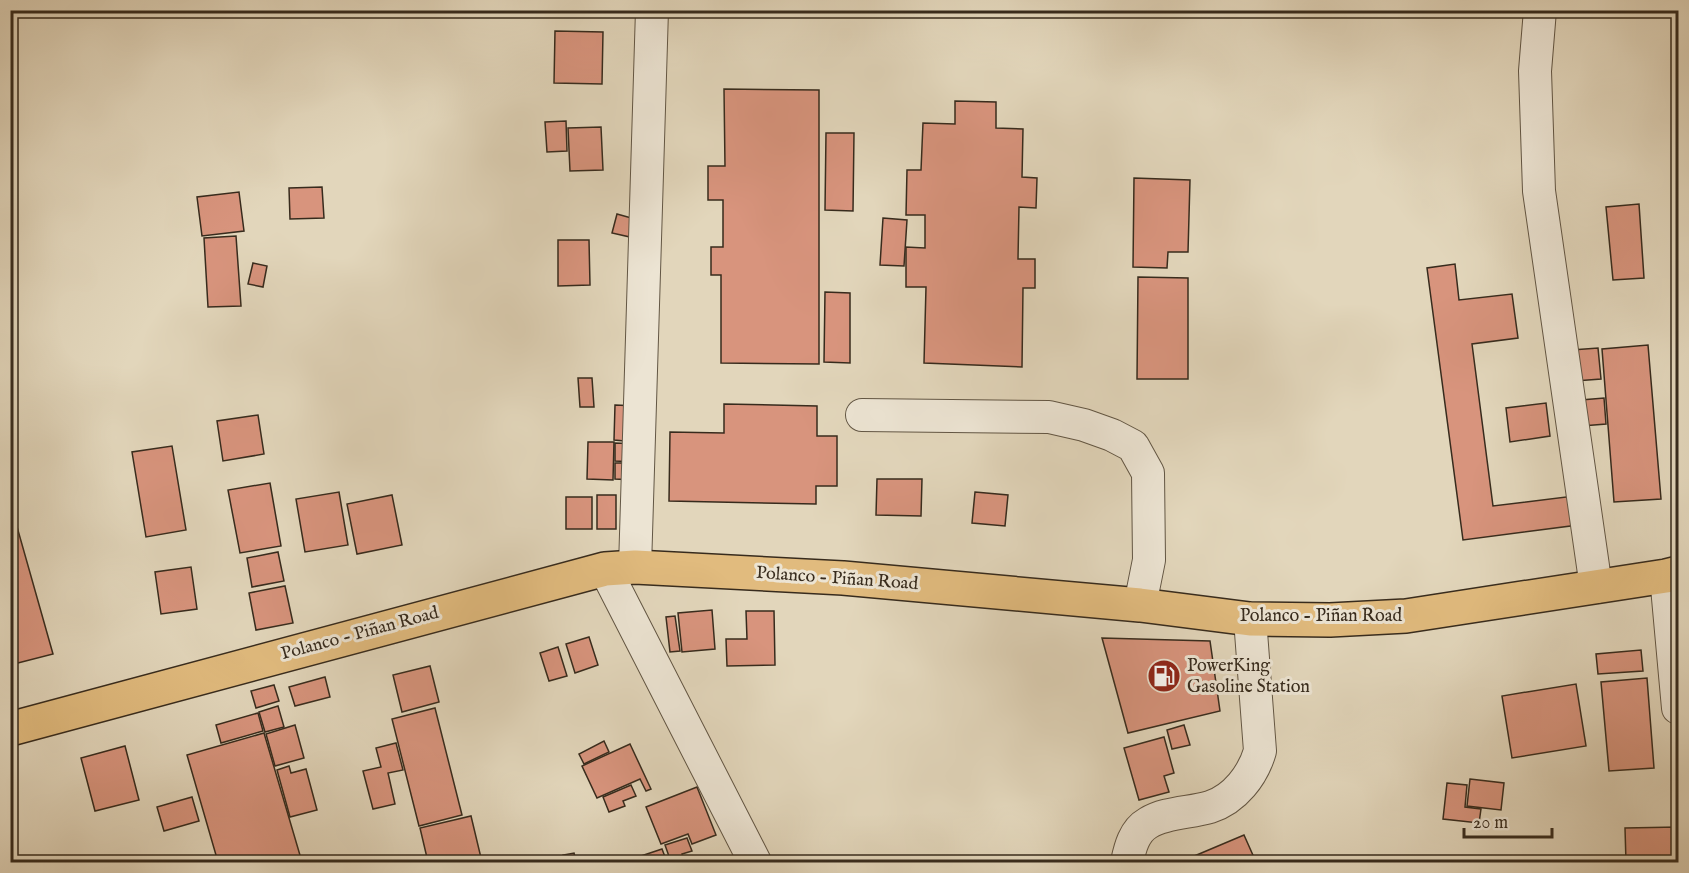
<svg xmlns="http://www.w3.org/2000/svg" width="1689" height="873" font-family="'IM FELL English',serif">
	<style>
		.building { fill: #d8947d; stroke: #372b1d; stroke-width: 1.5 }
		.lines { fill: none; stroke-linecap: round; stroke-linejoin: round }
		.minor-casing { stroke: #625644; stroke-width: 34 }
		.major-casing { stroke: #372b1d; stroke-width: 36 }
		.minor { stroke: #ece4d3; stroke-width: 32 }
		.major { stroke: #e1bb7e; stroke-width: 33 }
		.labels { text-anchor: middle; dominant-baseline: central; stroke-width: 6; stroke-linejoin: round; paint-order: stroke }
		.street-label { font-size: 18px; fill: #372b1d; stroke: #ece4d3 }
		.poi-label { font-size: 18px; fill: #372b1d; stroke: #ece4d3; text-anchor: start }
	</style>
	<rect width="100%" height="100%" fill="#e2d6bb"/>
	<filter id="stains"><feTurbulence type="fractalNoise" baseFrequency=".00333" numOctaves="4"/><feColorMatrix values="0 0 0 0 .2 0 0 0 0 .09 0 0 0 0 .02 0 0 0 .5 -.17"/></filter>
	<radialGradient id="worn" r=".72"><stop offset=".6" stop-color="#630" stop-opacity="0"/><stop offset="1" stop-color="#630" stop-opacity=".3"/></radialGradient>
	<g class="building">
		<polygon points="555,31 603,32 602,84 554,83"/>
		<polygon points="724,89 819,90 819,364 721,363 721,275 711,275 711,247 723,247 723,200 708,200 708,166 725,166"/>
		<polygon points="955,101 996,102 996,128 1023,129 1022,177 1037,178 1036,208 1019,207 1018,259 1035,259 1035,288 1023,288 1022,367 924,363 926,287 906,287 906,247 925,248 925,215 906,215 907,170 921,170 923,123 955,124"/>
		<polygon points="566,121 567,151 547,152 545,122"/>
		<polygon points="601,127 603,170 570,171 568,128"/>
		<polygon points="826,133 854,133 853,211 825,210"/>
		<polygon points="1134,178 1190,180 1188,252 1168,252 1167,268 1133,267"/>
		<polygon points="322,187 324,218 290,219 289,188"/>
		<polygon points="239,192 244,231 202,236 197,197"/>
		<polygon points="1639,204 1644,278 1613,280 1606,207"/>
		<polygon points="617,214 635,219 630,237 612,233"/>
		<polygon points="883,218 907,220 904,266 880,265"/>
		<polygon points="236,236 241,306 208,307 204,238"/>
		<polygon points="558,240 589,240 590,285 558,286"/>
		<polygon points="253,263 267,266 263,287 248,284"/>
		<polygon points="1455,264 1459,300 1512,294 1518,338 1472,344 1493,506 1574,496 1578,525 1463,540 1427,268"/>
		<polygon points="1138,277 1188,278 1188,379 1137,379"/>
		<polygon points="825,292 850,293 850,363 824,362"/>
		<polygon points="1648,345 1661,499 1614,502 1602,349"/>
		<polygon points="1598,348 1601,379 1575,381 1572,350"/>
		<polygon points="578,378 592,378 594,407 580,407"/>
		<polygon points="1604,398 1606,424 1582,426 1581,400"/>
		<polygon points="1546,403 1550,436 1510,442 1506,408"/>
		<polygon points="724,404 817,406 817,436 837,436 837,486 816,486 816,504 669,501 670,432 724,433"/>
		<polygon points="615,405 637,406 636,442 614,440"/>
		<polygon points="258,415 264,454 223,461 217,421"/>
		<polygon points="588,442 614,442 613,480 587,479"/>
		<polygon points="615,443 636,444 635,462 615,461"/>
		<polygon points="172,446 186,530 146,537 132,452"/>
		<polygon points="615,463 634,463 634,480 615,479"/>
		<polygon points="877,479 922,479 921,516 876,515"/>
		<polygon points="270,483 281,546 240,553 228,490"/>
		<polygon points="339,492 348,545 305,552 296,499"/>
		<polygon points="975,492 1008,495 1005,526 972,523"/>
		<polygon points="392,495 402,545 357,554 347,504"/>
		<rect x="597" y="495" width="19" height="34"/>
		<rect x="566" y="497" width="26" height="32"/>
		<polygon points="10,502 53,654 10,665"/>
		<polygon points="278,552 284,581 252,587 247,558"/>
		<polygon points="191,567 197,609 161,614 155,572"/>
		<polygon points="285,586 293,623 256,630 249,593"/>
		<polygon points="712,610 715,649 682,652 678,613"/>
		<polygon points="746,611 774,611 775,665 727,666 726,639 747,639"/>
		<polygon points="675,616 680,651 670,652 666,617"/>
		<polygon points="589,637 598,665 575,673 566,644"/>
		<polygon points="1102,638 1210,641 1220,711 1128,733"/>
		<polygon points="558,647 567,676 549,681 540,653"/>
		<polygon points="1641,650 1643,671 1598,674 1596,654"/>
		<polygon points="430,666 439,702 402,712 393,675"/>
		<polygon points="325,677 330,697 295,706 289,687"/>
		<polygon points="1647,678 1654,768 1609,771 1601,682"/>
		<polygon points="1576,684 1586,746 1512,758 1502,696"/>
		<polygon points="274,685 279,701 256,708 251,691"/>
		<polygon points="278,706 284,727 265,732 259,712"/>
		<polygon points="435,708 462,815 419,826 392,719"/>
		<polygon points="258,713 263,731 221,743 216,725"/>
		<polygon points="295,725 304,758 275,766 266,734"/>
		<polygon points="1184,725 1190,745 1172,749 1167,730"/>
		<polygon points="264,733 302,862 218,862 187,755"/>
		<polygon points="1164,737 1174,773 1164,776 1169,792 1139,800 1124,748"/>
		<polygon points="604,741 609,752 584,764 579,754"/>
		<polygon points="396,743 403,770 388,773 395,804 373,809 363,771 381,767 376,748"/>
		<polygon points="630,744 651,789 646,791 640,779 597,798 582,766"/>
		<polygon points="125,746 139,800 95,811 81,758"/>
		<polygon points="289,766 291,773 306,769 317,810 290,817 277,770"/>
		<polygon points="1470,779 1504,783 1501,810 1467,806"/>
		<polygon points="1447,783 1467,785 1465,807 1481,809 1479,823 1443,819"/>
		<polygon points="631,785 636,796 623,801 625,806 609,812 603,797"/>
		<polygon points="697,787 716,835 692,844 688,834 661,844 646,807"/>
		<polygon points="10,794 12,794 15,847 10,847"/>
		<polygon points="192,797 199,821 164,831 157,807"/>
		<polygon points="471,816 482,862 428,862 420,828"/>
		<polygon points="1678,827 1678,862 1626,862 1625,828"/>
		<polygon points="1244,835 1256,862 1194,862 1192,857"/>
		<polygon points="687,838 692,851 682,854 685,862 671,862 665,845"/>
		<polygon points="662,849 667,862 623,862"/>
		<polygon points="574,853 576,862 564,862 563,855"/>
	</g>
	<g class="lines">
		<defs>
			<g id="minor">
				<polyline points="1540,10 1535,71 1539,191 1596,587"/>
				<polyline points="862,415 1049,417 1084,425 1112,435 1133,446 1148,473 1149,560 1140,605"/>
				<polyline points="635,567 652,10"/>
				<polyline points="605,569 755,862"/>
				<polyline points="1666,576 1678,708"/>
				<path d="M1127,862C1130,848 1134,831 1148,823C1166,812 1190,813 1210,807C1235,799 1253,775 1260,751L1250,619"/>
			</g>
			<polyline id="major" points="10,729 605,569 635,567 843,578 1140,605 1250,619 1330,620 1406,616 1666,576 1678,573"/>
		</defs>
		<use href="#minor" class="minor-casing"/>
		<use href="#major" class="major-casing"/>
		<use href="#minor" class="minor"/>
		<use href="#major" class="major"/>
	</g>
	<defs>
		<symbol id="fuel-disc" viewBox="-11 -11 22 22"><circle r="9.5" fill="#8f2418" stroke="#ece4d3"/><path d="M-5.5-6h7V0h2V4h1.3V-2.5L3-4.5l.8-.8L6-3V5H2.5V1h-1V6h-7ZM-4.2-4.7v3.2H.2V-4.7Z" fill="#fff"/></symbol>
	</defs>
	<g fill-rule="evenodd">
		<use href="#fuel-disc" x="1145" y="657" width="38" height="38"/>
	</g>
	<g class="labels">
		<g class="street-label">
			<text transform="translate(837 579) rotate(4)">Polanco - Piñan Road</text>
			<text x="1321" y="616">Polanco - Piñan Road</text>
			<text transform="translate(360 634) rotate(-15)">Polanco - Piñan Road</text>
		</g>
		<g class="poi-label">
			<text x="1187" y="666">PowerKing<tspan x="1187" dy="21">Gasoline Station</tspan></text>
		</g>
	</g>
	<rect width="1689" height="873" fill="none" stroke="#e2d6bb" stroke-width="36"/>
	<rect x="12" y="12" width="1665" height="849" fill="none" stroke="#372b1d" stroke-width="3"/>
	<rect x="18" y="18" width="1653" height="837" fill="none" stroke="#372b1d" stroke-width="1.5"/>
	<path d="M1464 828v9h88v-9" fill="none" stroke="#372b1d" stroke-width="3"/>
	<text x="1473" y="828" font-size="18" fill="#372b1d" stroke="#ece4d3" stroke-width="4.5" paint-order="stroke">20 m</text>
	<rect width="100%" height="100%" filter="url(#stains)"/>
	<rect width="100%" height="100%" fill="url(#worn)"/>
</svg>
